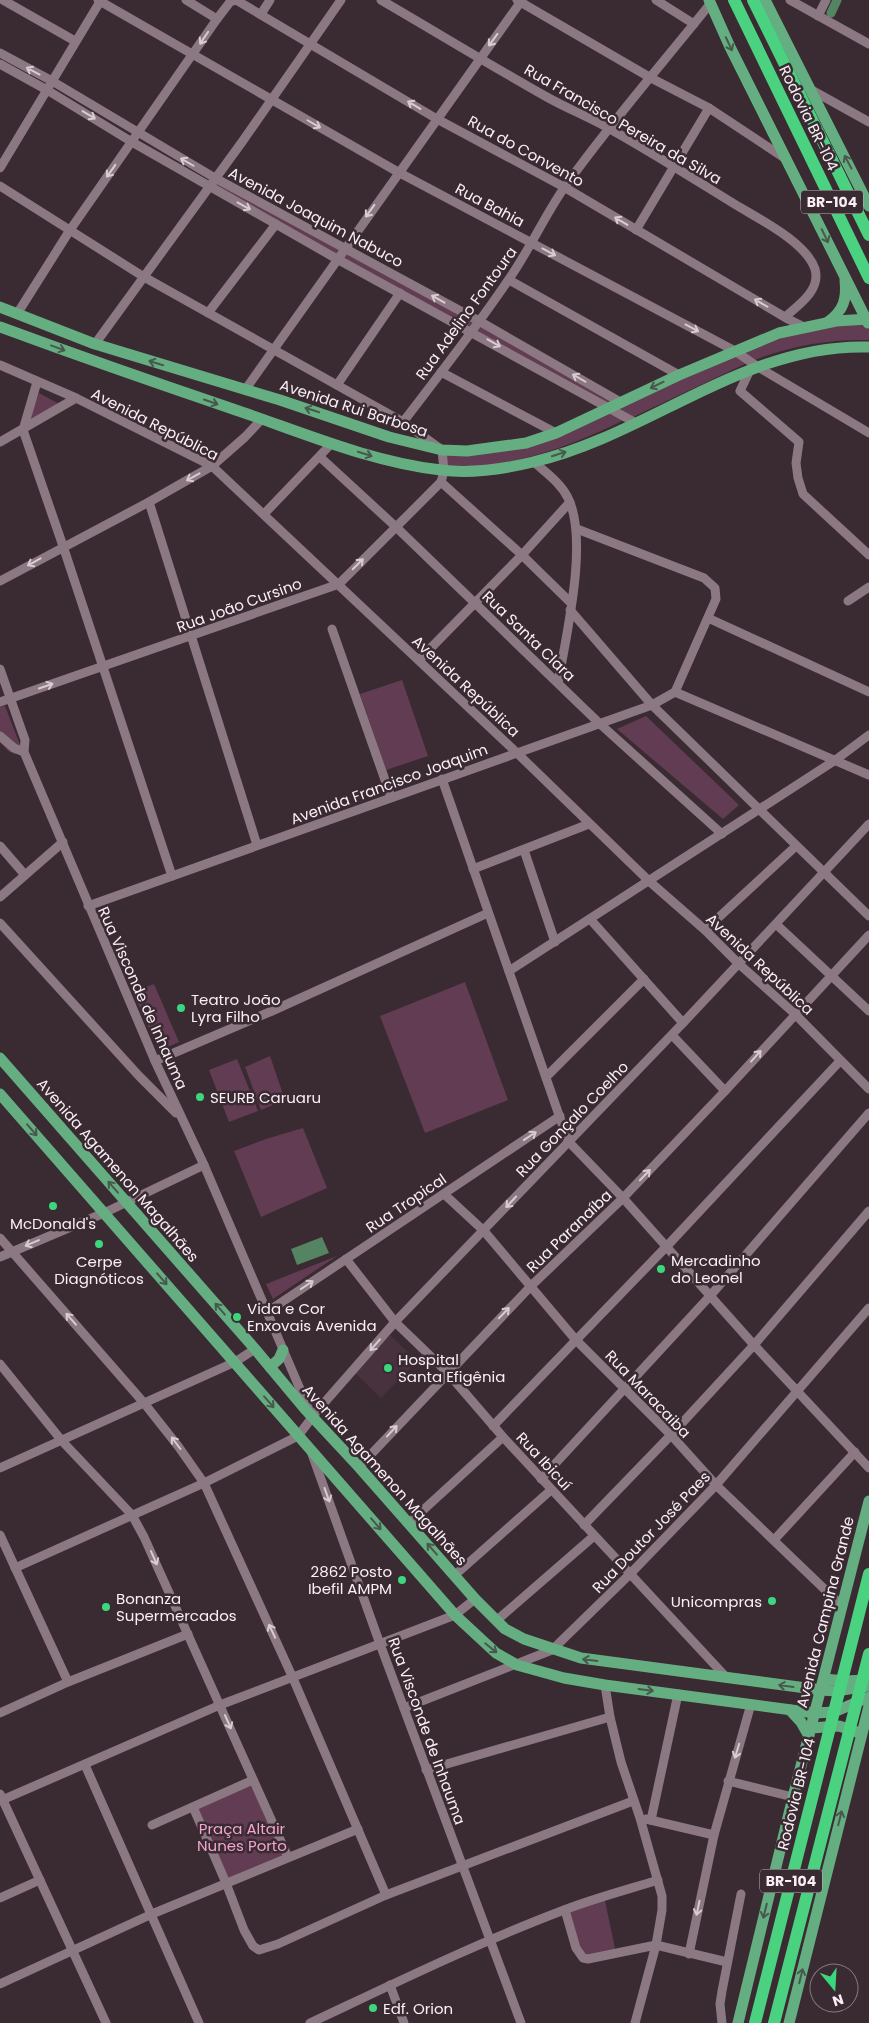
<svg xmlns="http://www.w3.org/2000/svg" width="869" height="2023" font-family="Poppins,sans-serif">
	<style>
		.built { fill: #48323e }
		.green { fill: #623c52 }
		.water { fill: #548462 }
		.lines { fill: none; stroke-linecap: round; stroke-linejoin: round }
		.canal { stroke: #548462; stroke-width: 9 }
		.minor { stroke: #8b7882; stroke-width: 9 }
		.major { stroke: #65ae81; stroke-width: 11 }
		.highway { stroke: #4bd280; stroke-width: 12 }
		.oneway { stroke: #d9cbd2 }
		.oneway2 { stroke: #49584e }
		.poi-dot { fill: #3bd77e; stroke: #3a2a32; stroke-width: 2 }
		.labels { text-anchor: middle; dominant-baseline: central; stroke-width: 5; stroke-linejoin: round; paint-order: stroke }
		.shield { fill: #3a2a32; stroke: #c0b4ba; stroke-width: 1 }
		.shield-label { font-size: 14px; font-weight: bold; fill: #faeff4 }
		.street-label { font-size: 15px; fill: #faeff4; stroke: #3a2a32 }
		.poi-label { font-size: 15px; fill: #faeff4; stroke: #3a2a32; text-anchor: start }
		.park-label { font-size: 15px; fill: #f1a5d0; stroke: #3a2a32 }
	</style>
	<rect width="100%" height="100%" fill="#3a2a32"/>
	<polygon class="built" points="390,1335 417,1361 381,1398 354,1372"/>
	<g class="green">
		<polygon points="215,180 343,248 336,257 211,186"/>
		<polygon points="345,250 478,321 472,330 339,258"/>
		<path d="M864,320L869,330V340C829,339 789,346 752,361L739,351L782,334Z"/>
		<polygon points="479,324 621,403 610,408 474,331"/>
		<polygon points="734,353 747,363 633,417 617,407"/>
		<polygon points="39,393 61,405 27,423"/>
		<path d="M610,411L624,420C580,442 530,461 481,466C469,468 457,467 446,467L445,453L483,452Z"/>
		<polygon points="402,680 428,756 386,770 360,694"/>
		<polygon points="5,706 20,745 19,751 15,754 8,751 0,742 0,707"/>
		<polygon points="646,716 739,805 723,819 617,729"/>
		<polygon points="465,982 508,1100 425,1133 380,1016"/>
		<polygon points="154,984 179,1042 159,1051 133,992"/>
		<polygon points="270,1056 285,1100 261,1110 245,1067"/>
		<polygon points="237,1059 258,1111 229,1122 209,1070"/>
		<polygon points="303,1128 327,1188 261,1217 234,1151 266,1139"/>
		<polygon points="337,1256 273,1299 266,1284"/>
		<polygon points="253,1780 288,1857 226,1883 193,1807"/>
		<polygon points="604,1896 616,1953 583,1958 565,1910"/>
	</g>
	<polygon class="water" points="322,1237 329,1253 297,1265 291,1249"/>
	<g class="lines">
		<polyline class="canal" points="831,13 837,0"/>
		<g class="minor">
			<polyline points="3,0 75,41"/>
			<polyline points="98,0 398,172 735,351 758,367 869,433"/>
			<polyline points="186,0 217,19"/>
			<path d="M381,0C436,32 490,65 545,96C566,108 589,117 610,129C653,153 694,179 736,205C759,219 806,242 815,269C821,290 799,305 785,317"/>
			<polyline points="517,0 651,78 709,108 786,159"/>
			<polyline points="656,0 694,24"/>
			<polyline points="790,0 869,44"/>
			<polyline points="261,14 270,0"/>
			<polyline points="818,16 826,0"/>
			<polyline points="0,53 52,81 215,178 479,321 622,403"/>
			<polyline points="0,64 47,90 132,142 337,259 636,423"/>
			<polyline points="808,88 869,122"/>
			<polyline points="0,168 101,0"/>
			<polyline points="0,186 144,277 403,422 442,450 444,471 441,482 339,584 0,702"/>
			<polyline points="636,230 709,108"/>
			<polyline points="509,280 679,375"/>
			<polyline points="208,313 276,224"/>
			<polyline points="17,314 70,230 217,19 230,2 236,0 437,119 564,187 788,319 804,327"/>
			<polyline points="95,344 242,142 341,0"/>
			<polyline points="0,365 76,398 212,466 517,753 649,881 705,930 739,964 795,1014 869,1089"/>
			<polyline points="750,370 740,391 799,442 796,463 798,478 803,494 869,555"/>
			<polyline points="441,372 556,433"/>
			<polyline points="37,382 23,430 63,546 172,876"/>
			<polyline points="337,385 400,293"/>
			<polyline points="245,390 522,0"/>
			<path d="M403,422C439,375 476,328 509,279C530,249 546,213 566,185C611,122 662,64 710,4"/>
			<polyline points="0,442 76,398"/>
			<polyline points="320,457 396,527 599,723 722,834"/>
			<path d="M534,462C546,473 561,483 568,498C589,540 566,636 558,683"/>
			<polyline points="441,482 522,555 571,603"/>
			<polyline points="149,502 257,845"/>
			<polyline points="264,514 332,443"/>
			<polyline points="0,581 149,502 212,466 245,437 262,419"/>
			<polyline points="848,601 869,587"/>
			<polyline points="570,610 652,705 869,916"/>
			<polyline points="708,618 869,692"/>
			<polyline points="332,629 391,797"/>
			<polyline points="419,660 522,555 570,502"/>
			<polyline points="0,669 25,740 24,752 155,1061 204,1165 309,1410"/>
			<polyline points="675,692 869,775"/>
			<polyline points="0,736 14,748 24,752"/>
			<polyline points="442,779 568,1141 623,1198 754,1345 869,1468"/>
			<polyline points="0,846 25,875"/>
			<polyline points="524,850 555,942"/>
			<polyline points="473,869 589,824"/>
			<polyline points="0,897 63,842"/>
			<polyline points="88,906 652,705 675,692 716,599 715,588 704,578 577,529"/>
			<polyline points="590,919 683,1023"/>
			<polyline points="0,923 139,1076 176,1113"/>
			<polyline points="777,925 869,1011"/>
			<polyline points="705,930 796,846"/>
			<polyline points="509,971 834,761 869,735"/>
			<polyline points="672,1035 725,1091"/>
			<polyline points="155,1061 272,1011 488,913"/>
			<polyline points="546,1077 644,979"/>
			<polyline points="444,1194 484,1231 575,1339 671,1435 716,1485 841,1605"/>
			<polyline points="0,1238 144,1403 178,1446 204,1483 292,1676 386,1895"/>
			<polyline points="0,1257 104,1213 204,1165"/>
			<polyline points="346,1259 395,1322 447,1372 503,1437 726,1677"/>
			<polyline points="267,1312 560,1116"/>
			<polyline points="0,1364 62,1441 132,1515 144,1537 288,1857"/>
			<polyline points="493,1426 667,1246 840,1061"/>
			<polyline points="312,1454 380,1644 521,2023"/>
			<polyline points="359,1467 531,1286 623,1198 725,1091 869,935"/>
			<polyline points="0,1468 235,1362 255,1349"/>
			<polyline points="541,1479 710,1296 869,1113"/>
			<polyline points="409,1523 503,1437"/>
			<polyline points="584,1525 671,1435 754,1345 869,1211"/>
			<polyline points="0,1535 68,1682"/>
			<polyline points="774,1540 855,1452"/>
			<polyline points="15,1568 204,1483 298,1436 317,1411 395,1322 683,1023 869,824"/>
			<polyline points="455,1575 551,1490"/>
			<polyline points="496,1621 594,1536"/>
			<polyline points="605,1685 610,1717 621,1762 640,1818 662,1896 662,1910 656,1945 635,2023"/>
			<polyline points="404,1708 552,1650 630,1574 716,1485 869,1308"/>
			<polyline points="0,1713 68,1682 188,1634"/>
			<polyline points="85,1765 199,2023"/>
			<polyline points="426,1770 610,1717"/>
			<polyline points="728,1781 793,1797"/>
			<polyline points="0,1794 106,2023"/>
			<polyline points="0,1801 220,1705 455,1615 475,1599"/>
			<polyline points="193,1807 226,1883 244,1930 253,1946 259,1950 278,1944 386,1895 633,1801"/>
			<polyline points="646,1819 714,1835"/>
			<polyline points="651,1820 678,1694"/>
			<polyline points="152,1825 253,1780"/>
			<polyline points="0,1898 40,1880"/>
			<polyline points="565,1910 576,1948 583,1958 588,1959 656,1945 727,1962"/>
			<polyline points="689,1954 714,1835 751,1704"/>
			<polyline points="0,1984 152,1914 358,1829"/>
			<polyline points="390,1985 404,2023"/>
			<path d="M310,2023C393,1984 477,1943 564,1910C595,1898 626,1890 658,1880"/>
			<polyline points="722,2023 720,2004 722,1991 741,1894"/>
		</g>
		<g class="major">
			<polyline points="709,0 730,47 868,323"/>
			<polyline points="765,0 869,206"/>
			<polyline points="0,307 95,344 280,400 389,437 442,450 467,451 526,443 556,433 679,375 779,333 836,321 869,319"/>
			<path d="M828,322C844,310 847,299 845,280"/>
			<path d="M0,327C76,355 153,382 230,408C299,431 369,462 441,470C471,474 504,469 533,462C649,435 745,343 869,347"/>
			<polyline points="0,1058 255,1349 305,1409 359,1467 475,1599 505,1629 524,1639 581,1658 821,1690 836,1691 869,1686"/>
			<polyline points="0,1094 455,1615 496,1653 517,1665 564,1678 605,1685 814,1713 834,1712 869,1697"/>
			<polyline points="270,1367 279,1359 283,1350"/>
			<polyline points="824,1679 845,1681 867,1680"/>
			<polyline points="790,1710 801,1722 809,1736"/>
			<polyline points="811,1728 839,1726 857,1732"/>
			<polyline points="738,2023 793,1797 869,1501"/>
			<polyline points="789,2023 869,1706"/>
		</g>
		<g class="highway">
			<polyline points="734,0 869,278"/>
			<polyline points="753,0 869,235"/>
			<polyline points="755,2023 869,1574"/>
			<polyline points="774,2023 869,1654"/>
		</g>
	</g>
	<defs><path id="oneway-shaft" d="M-6 0H5M1.5-3L5.5 0L1.5 3" fill="none" stroke-width="1.6" stroke-linecap="round" stroke-linejoin="round" transform="scale(1.25)"/></defs>
	<g class="oneway">
		<use href="#oneway-shaft" transform="translate(204 38) rotate(124)"/>
		<use href="#oneway-shaft" transform="translate(493 40) rotate(126)"/>
		<use href="#oneway-shaft" transform="translate(33 71) rotate(-152)"/>
		<use href="#oneway-shaft" transform="translate(414 105) rotate(-149)"/>
		<use href="#oneway-shaft" transform="translate(89 115) rotate(31)"/>
		<use href="#oneway-shaft" transform="translate(314 124) rotate(30)"/>
		<use href="#oneway-shaft" transform="translate(187 162) rotate(-150)"/>
		<use href="#oneway-shaft" transform="translate(111 171) rotate(125)"/>
		<use href="#oneway-shaft" transform="translate(244 206) rotate(29)"/>
		<use href="#oneway-shaft" transform="translate(370 211) rotate(126)"/>
		<use href="#oneway-shaft" transform="translate(621 221) rotate(-149)"/>
		<use href="#oneway-shaft" transform="translate(549 252) rotate(28)"/>
		<use href="#oneway-shaft" transform="translate(438 299) rotate(-151)"/>
		<use href="#oneway-shaft" transform="translate(761 303) rotate(-150)"/>
		<use href="#oneway-shaft" transform="translate(692 328) rotate(28)"/>
		<use href="#oneway-shaft" transform="translate(494 343) rotate(29)"/>
		<use href="#oneway-shaft" transform="translate(579 378) rotate(-150)"/>
		<use href="#oneway-shaft" transform="translate(193 477) rotate(151)"/>
		<use href="#oneway-shaft" transform="translate(34 562) rotate(151)"/>
		<use href="#oneway-shaft" transform="translate(358 564) rotate(-45)"/>
		<use href="#oneway-shaft" transform="translate(46 686) rotate(-19)"/>
		<use href="#oneway-shaft" transform="translate(756 1056) rotate(-48)"/>
		<use href="#oneway-shaft" transform="translate(530 1136) rotate(-34)"/>
		<use href="#oneway-shaft" transform="translate(645 1175) rotate(-46)"/>
		<use href="#oneway-shaft" transform="translate(511 1202) rotate(133)"/>
		<use href="#oneway-shaft" transform="translate(32 1243) rotate(157)"/>
		<use href="#oneway-shaft" transform="translate(307 1285) rotate(-34)"/>
		<use href="#oneway-shaft" transform="translate(504 1313) rotate(-46)"/>
		<use href="#oneway-shaft" transform="translate(71 1319) rotate(-131)"/>
		<use href="#oneway-shaft" transform="translate(375 1345) rotate(131)"/>
		<use href="#oneway-shaft" transform="translate(392 1431) rotate(-47)"/>
		<use href="#oneway-shaft" transform="translate(176 1443) rotate(-127)"/>
		<use href="#oneway-shaft" transform="translate(327 1495) rotate(70)"/>
		<use href="#oneway-shaft" transform="translate(154 1558) rotate(66)"/>
		<use href="#oneway-shaft" transform="translate(272 1631) rotate(-115)"/>
		<use href="#oneway-shaft" transform="translate(228 1722) rotate(66)"/>
		<use href="#oneway-shaft" transform="translate(737 1751) rotate(107)"/>
		<use href="#oneway-shaft" transform="translate(698 1908) rotate(102)"/>
	</g>
	<g class="oneway2">
		<use href="#oneway-shaft" transform="translate(729 44) rotate(65)"/>
		<use href="#oneway-shaft" transform="translate(848 162) rotate(-118)"/>
		<use href="#oneway-shaft" transform="translate(825 236) rotate(64)"/>
		<use href="#oneway-shaft" transform="translate(58 348) rotate(20)"/>
		<use href="#oneway-shaft" transform="translate(156 363) rotate(-163)"/>
		<use href="#oneway-shaft" transform="translate(657 385) rotate(154)"/>
		<use href="#oneway-shaft" transform="translate(211 402) rotate(19)"/>
		<use href="#oneway-shaft" transform="translate(312 410) rotate(-162)"/>
		<use href="#oneway-shaft" transform="translate(365 454) rotate(17)"/>
		<use href="#oneway-shaft" transform="translate(559 454) rotate(-18)"/>
		<use href="#oneway-shaft" transform="translate(32 1130) rotate(49)"/>
		<use href="#oneway-shaft" transform="translate(113 1187) rotate(-131)"/>
		<use href="#oneway-shaft" transform="translate(162 1279) rotate(49)"/>
		<use href="#oneway-shaft" transform="translate(220 1309) rotate(-131)"/>
		<use href="#oneway-shaft" transform="translate(269 1402) rotate(49)"/>
		<use href="#oneway-shaft" transform="translate(376 1524) rotate(49)"/>
		<use href="#oneway-shaft" transform="translate(432 1549) rotate(-131)"/>
		<use href="#oneway-shaft" transform="translate(491 1648) rotate(39)"/>
		<use href="#oneway-shaft" transform="translate(590 1660) rotate(-173)"/>
		<use href="#oneway-shaft" transform="translate(786 1686) rotate(-172)"/>
		<use href="#oneway-shaft" transform="translate(646 1690) rotate(7)"/>
		<use href="#oneway-shaft" transform="translate(840 1818) rotate(-76)"/>
		<use href="#oneway-shaft" transform="translate(765 1911) rotate(104)"/>
		<use href="#oneway-shaft" transform="translate(801 1976) rotate(-76)"/>
	</g>
	<g class="poi-dot">
		<circle cx="181" cy="1008" r="5"/>
		<circle cx="200" cy="1097" r="5"/>
		<circle cx="53" cy="1206" r="5"/>
		<circle cx="99" cy="1244" r="5"/>
		<circle cx="661" cy="1269" r="5"/>
		<circle cx="237" cy="1317" r="5"/>
		<circle cx="388" cy="1368" r="5"/>
		<circle cx="402" cy="1580" r="5"/>
		<circle cx="772" cy="1601" r="5"/>
		<circle cx="106" cy="1607" r="5"/>
		<circle cx="373" cy="2008" r="5"/>
	</g>
	<g class="labels">
		<g class="shield">
			<rect x="801" y="190.5" width="62" height="23" rx="4"/>
			<rect x="760" y="1869.5" width="62" height="23" rx="4"/>
		</g>
		<g class="shield-label">
			<text x="832" y="202">BR-104</text>
			<text x="791" y="1881">BR-104</text>
		</g>
		<g class="street-label">
			<text transform="translate(809 118) rotate(64)">Rodovia BR-104</text>
			<text transform="translate(623 124) rotate(30)">Rua Francisco Pereira da Silva</text>
			<text transform="translate(526 151) rotate(29)">Rua do Convento</text>
			<text transform="translate(490 205) rotate(28)">Rua Bahia</text>
			<text transform="translate(316 217) rotate(28)">Avenida Joaquim Nabuco</text>
			<text transform="translate(466 313) rotate(-54)">Rua Adelino Fontoura</text>
			<text transform="translate(354 408) rotate(18)">Avenida Rui Barbosa</text>
			<text transform="translate(155 424) rotate(27)">Avenida República</text>
			<text transform="translate(239 605) rotate(-20)">Rua João Cursino</text>
			<text transform="translate(529 636) rotate(44)">Rua Santa Clara</text>
			<text transform="translate(466 686) rotate(43)">Avenida República</text>
			<text transform="translate(389 784) rotate(-20)">Avenida Francisco Joaquim</text>
			<text transform="translate(760 964) rotate(43)">Avenida República</text>
			<text transform="translate(143 998) rotate(66)">Rua Visconde de Inhauma</text>
			<text transform="translate(572 1119) rotate(-46)">Rua Gonçalo Coelho</text>
			<text transform="translate(118 1170) rotate(49)">Avenida Agamenon Magalhães</text>
			<text transform="translate(406 1203) rotate(-34)">Rua Tropical</text>
			<text transform="translate(569 1231) rotate(-44)">Rua Paranaíba</text>
			<text transform="translate(648 1394) rotate(46)">Rua Maracaiba</text>
			<text transform="translate(544 1461) rotate(47)">Rua Ibicuí</text>
			<text transform="translate(385 1475) rotate(48)">Avenida Agamenon Magalhães</text>
			<text transform="translate(651 1532) rotate(-46)">Rua Doutor José Paes</text>
			<text transform="translate(825 1612) rotate(-76)">Avenida Campina Grande</text>
			<text transform="translate(427 1731) rotate(70)">Rua Visconde de Inhauma</text>
			<text transform="translate(796 1794) rotate(-76)">Rodovia BR-104</text>
		</g>
		<g class="poi-label">
			<text x="191" y="999">Teatro João<tspan x="191" dy="17">Lyra Filho</tspan></text>
			<text x="210" y="1097">SEURB Caruaru</text>
			<text x="53" y="1223" text-anchor="middle">McDonald's</text>
			<text x="671" y="1260">Mercadinho<tspan x="671" dy="17">do Leonel</tspan></text>
			<text x="99" y="1261" text-anchor="middle">Cerpe<tspan x="99" dy="17">Diagnóticos</tspan></text>
			<text x="247" y="1308">Vida e Cor<tspan x="247" dy="17">Enxovais Avenida</tspan></text>
			<text x="398" y="1359">Hospital<tspan x="398" dy="17">Santa Efigênia</tspan></text>
			<text x="392" y="1571" text-anchor="end">2862 Posto<tspan x="392" dy="17">Ibefil AMPM</tspan></text>
			<text x="116" y="1598">Bonanza<tspan x="116" dy="17">Supermercados</tspan></text>
			<text x="762" y="1601" text-anchor="end">Unicompras</text>
			<text x="383" y="2008">Edf. Orion</text>
		</g>
		<g class="park-label">
			<text x="242" y="1828">Praça Altair<tspan x="242" dy="17">Nunes Porto</tspan></text>
		</g>
	</g>
	<g transform="translate(834 1988) rotate(162)"><circle r="24" fill="#3a2a32" stroke="#877980"/>
	<path d="M0-4L9 19L0 12L-9 19Z" fill="#3bd77e"/>
	<text y="-8" font-size="14" font-weight="bold" text-anchor="middle" fill="#faeff4">N</text>
	</g>
</svg>
